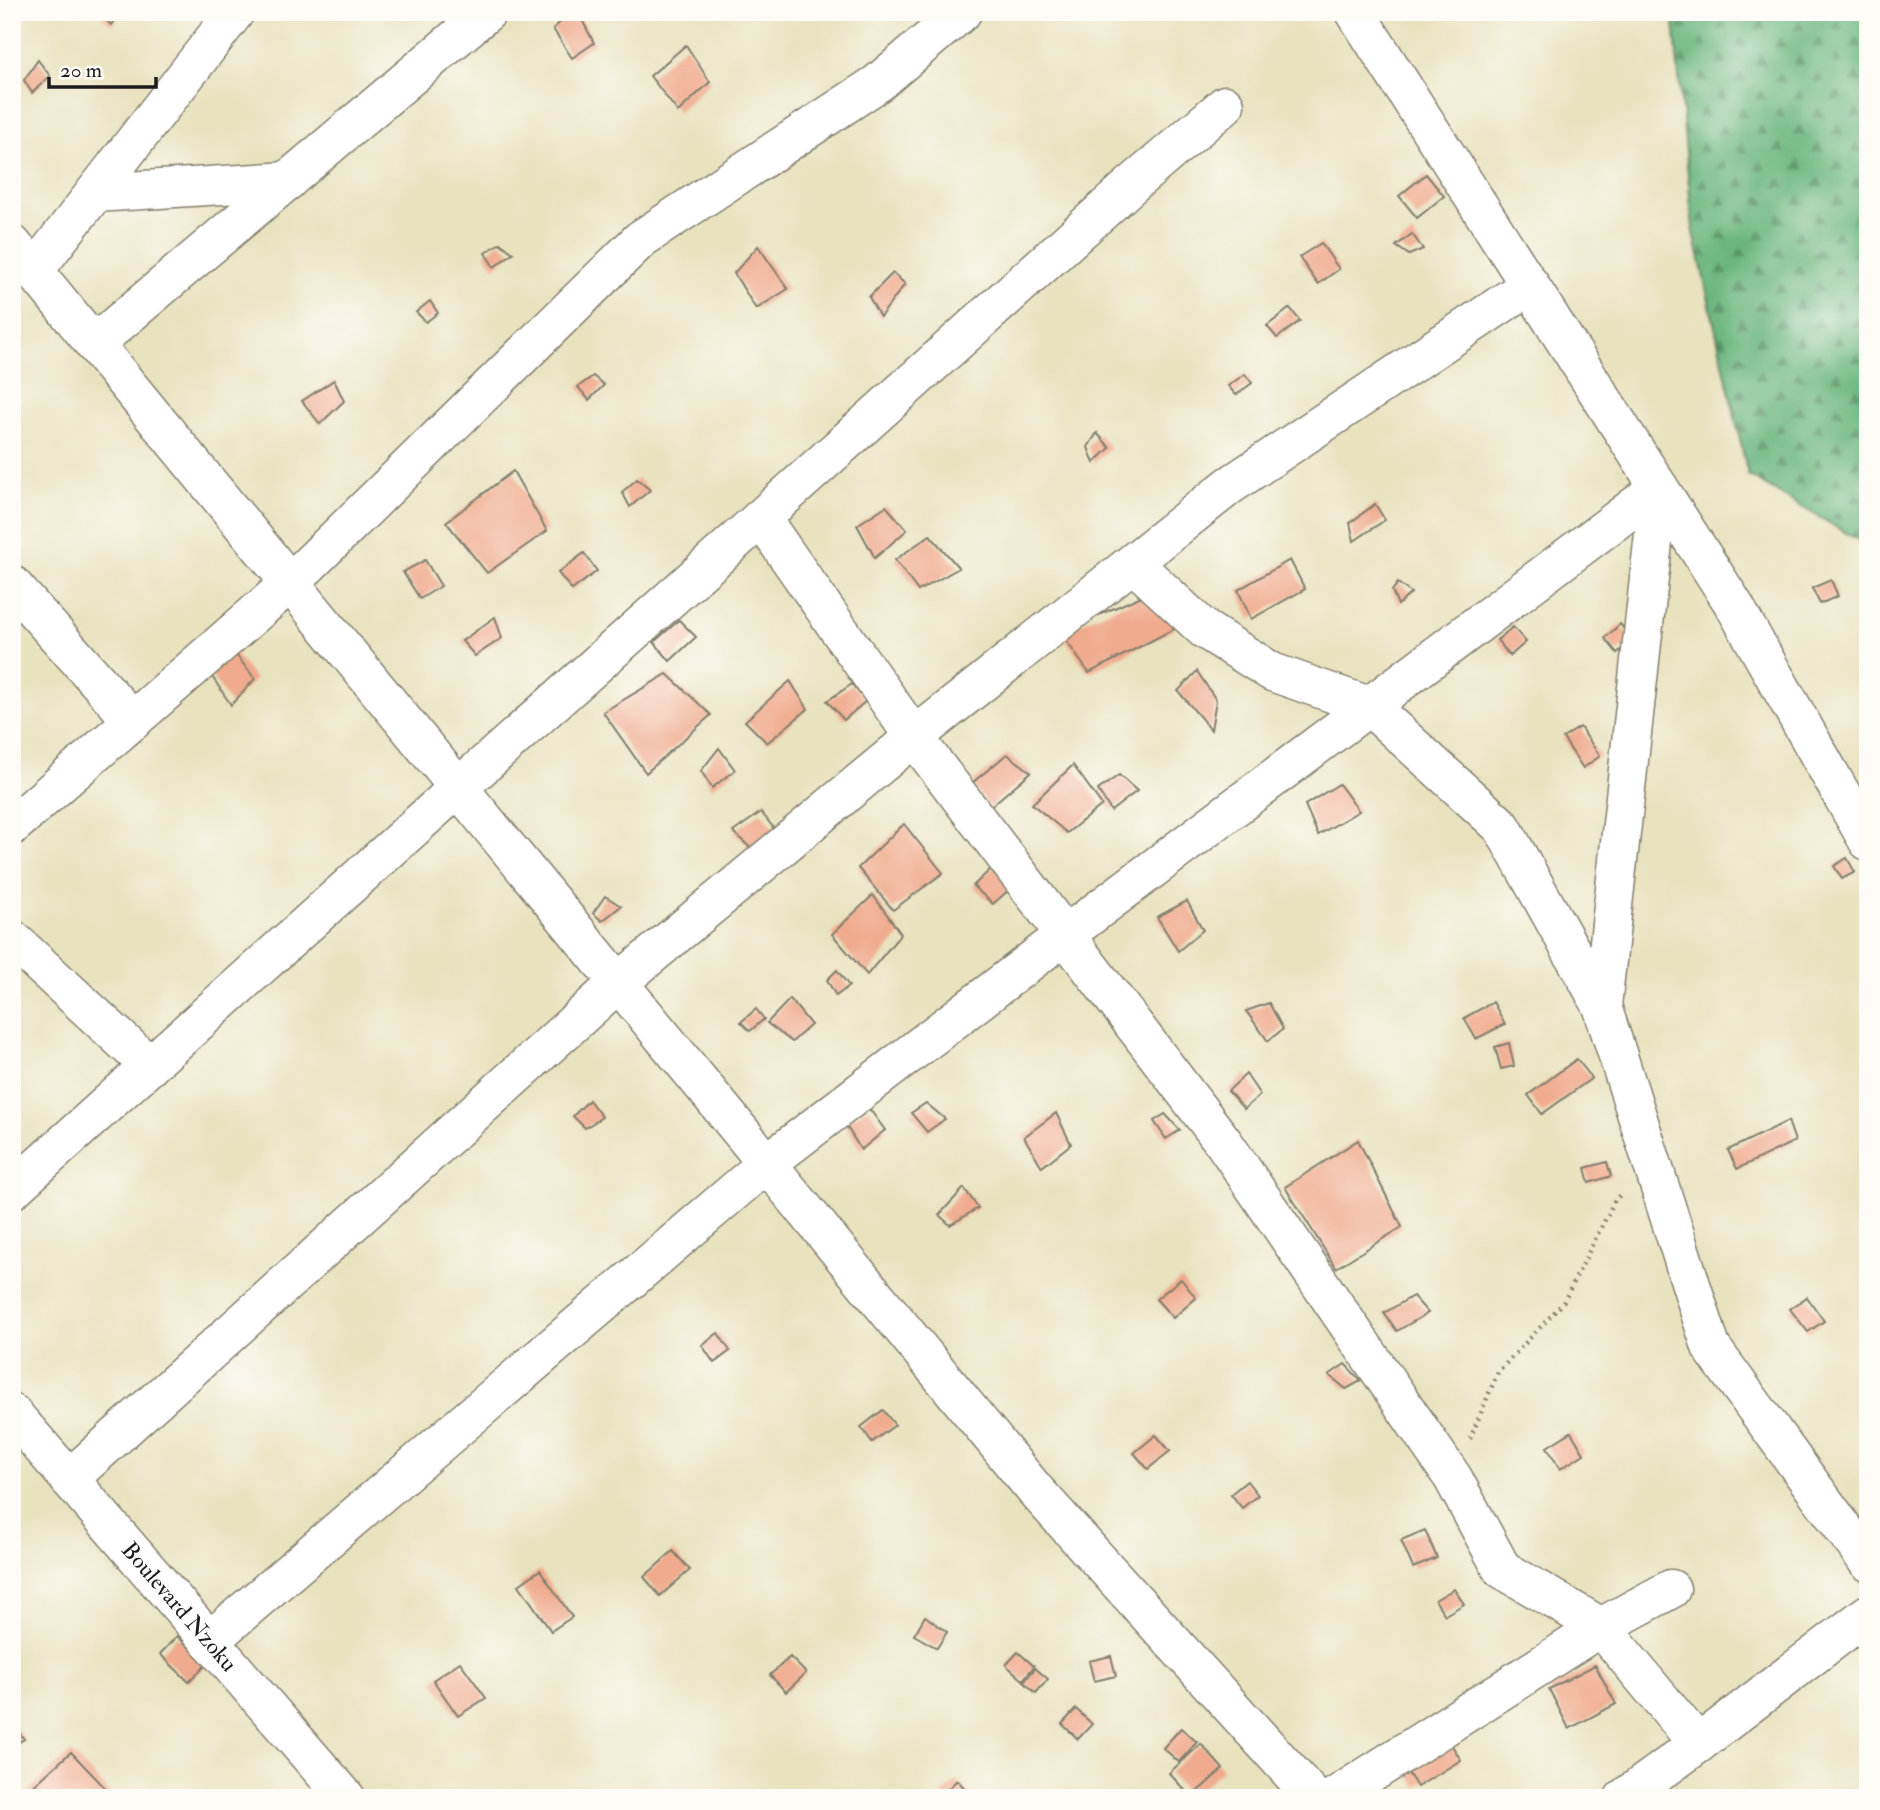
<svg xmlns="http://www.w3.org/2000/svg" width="1880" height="1810" font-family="'IM FELL Double Pica',serif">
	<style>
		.forest { fill: url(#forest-firs); stroke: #44694d; stroke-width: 2 }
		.building { fill: #f0aa8d }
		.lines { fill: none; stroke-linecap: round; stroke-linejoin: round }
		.minor-casing { stroke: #827f6e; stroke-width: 41 }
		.path { stroke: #827f6e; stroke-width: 4.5; stroke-dasharray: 2 5; stroke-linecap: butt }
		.minor { stroke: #fff; stroke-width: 38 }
		.labels { text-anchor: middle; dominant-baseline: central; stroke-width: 6; stroke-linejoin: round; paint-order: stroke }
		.street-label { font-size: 23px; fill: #1c1c1c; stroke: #fdfcf7 }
	</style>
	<defs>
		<pattern id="forest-firs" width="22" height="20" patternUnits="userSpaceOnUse" patternTransform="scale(1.75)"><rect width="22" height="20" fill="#6bb67e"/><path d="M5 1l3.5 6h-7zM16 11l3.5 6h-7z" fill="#579366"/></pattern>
	</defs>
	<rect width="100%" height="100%" fill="#fdfcf7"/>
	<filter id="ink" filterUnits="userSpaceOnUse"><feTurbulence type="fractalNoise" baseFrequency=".0143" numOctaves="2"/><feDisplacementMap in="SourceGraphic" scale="14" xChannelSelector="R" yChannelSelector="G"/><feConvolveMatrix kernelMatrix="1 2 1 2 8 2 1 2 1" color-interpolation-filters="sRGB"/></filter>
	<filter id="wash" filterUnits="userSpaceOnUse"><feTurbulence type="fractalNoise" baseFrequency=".00686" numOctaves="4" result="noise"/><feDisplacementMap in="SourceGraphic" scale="28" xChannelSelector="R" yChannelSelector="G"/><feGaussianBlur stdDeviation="1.57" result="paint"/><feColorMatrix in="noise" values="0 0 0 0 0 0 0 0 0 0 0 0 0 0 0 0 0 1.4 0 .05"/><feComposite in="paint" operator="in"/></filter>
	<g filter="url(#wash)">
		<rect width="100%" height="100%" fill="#e9e2bf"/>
		<polygon class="forest" points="1673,12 1868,12 1868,546 1748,475 1693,229"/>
		<g id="blocks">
			<g class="building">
				<polygon points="99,12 122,12 111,25"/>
				<polygon points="571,12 578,12 594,43 572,58 553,29"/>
				<polygon points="686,45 710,82 678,112 650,76"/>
				<polygon points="38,60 50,76 32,93 24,80"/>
				<polygon points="1426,174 1444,196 1417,218 1399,196"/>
				<polygon points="1412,234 1423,249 1409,255 1396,246"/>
				<polygon points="500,243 513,253 494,267 485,253"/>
				<polygon points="1321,243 1339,269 1318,284 1299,257"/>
				<polygon points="758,246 788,289 756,309 734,273"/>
				<polygon points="893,273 905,284 880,317 869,297"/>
				<polygon points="430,301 438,313 426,322 416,312"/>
				<polygon points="1290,308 1300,321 1277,338 1267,326"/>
				<polygon points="1245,374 1252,383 1236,395 1228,386"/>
				<polygon points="593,376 604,385 589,400 578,387"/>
				<polygon points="334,380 344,401 320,424 302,401"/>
				<polygon points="1097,433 1110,448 1094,463 1088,447"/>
				<polygon points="513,471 547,531 487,573 446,522"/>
				<polygon points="637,479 650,490 630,507 622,492"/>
				<polygon points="1375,504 1385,520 1354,541 1350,523"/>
				<polygon points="886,506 907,530 875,558 857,525"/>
				<polygon points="930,535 959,568 918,591 895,560"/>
				<polygon points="584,553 597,571 572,590 558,573"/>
				<polygon points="425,560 441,586 420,599 403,572"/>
				<polygon points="1290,560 1305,589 1251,619 1238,590"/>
				<polygon points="1831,580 1838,596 1820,604 1812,588"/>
				<polygon points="1398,583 1411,593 1398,605 1392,591"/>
				<polygon points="1153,591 1176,628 1089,673 1060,632"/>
				<polygon points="495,617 502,638 475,656 462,641"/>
				<polygon points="679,620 696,637 670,661 654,642"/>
				<polygon points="1620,624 1633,640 1617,653 1605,638"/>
				<polygon points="1513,627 1526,642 1510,656 1497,640"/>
				<polygon points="230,647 255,679 231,705 207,669"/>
				<polygon points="1197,671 1216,700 1211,730 1178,691"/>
				<polygon points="667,674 711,715 646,773 603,712"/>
				<polygon points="790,681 808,709 767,743 745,721"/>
				<polygon points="852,684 866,701 844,720 827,701"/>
				<polygon points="1580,727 1600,756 1583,768 1563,738"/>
				<polygon points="719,748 735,770 712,788 701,771"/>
				<polygon points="1007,754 1031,772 990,807 971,784"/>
				<polygon points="1073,765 1102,805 1067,833 1032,804"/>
				<polygon points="1119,775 1137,791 1111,811 1098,790"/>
				<polygon points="1339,784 1359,811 1318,835 1305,805"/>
				<polygon points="761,812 776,831 755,852 733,832"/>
				<polygon points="904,824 943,873 893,910 858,868"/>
				<polygon points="1847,858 1855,872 1842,879 1834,866"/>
				<polygon points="994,866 1011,888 993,904 973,886"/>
				<polygon points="873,895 901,934 867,975 832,934"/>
				<polygon points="605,896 621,906 602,921 593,913"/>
				<polygon points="1187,901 1203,930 1178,951 1157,917"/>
				<polygon points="837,970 849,986 836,996 827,980"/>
				<polygon points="790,999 811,1025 792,1042 767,1023"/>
				<polygon points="1493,1002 1505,1024 1476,1039 1464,1018"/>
				<polygon points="1269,1003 1283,1029 1268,1041 1246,1011"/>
				<polygon points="756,1009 764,1019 750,1031 741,1022"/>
				<polygon points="1509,1043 1514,1066 1501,1069 1495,1047"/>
				<polygon points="1577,1059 1592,1078 1542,1114 1528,1095"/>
				<polygon points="1246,1074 1260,1095 1244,1109 1228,1091"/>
				<polygon points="589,1100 602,1117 585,1128 573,1116"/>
				<polygon points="926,1103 945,1119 927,1132 911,1113"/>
				<polygon points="868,1107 885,1130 861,1150 845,1124"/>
				<polygon points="1056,1113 1071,1144 1042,1167 1024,1137"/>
				<polygon points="1165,1114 1180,1130 1166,1139 1154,1121"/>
				<polygon points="1788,1121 1795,1141 1737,1169 1728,1150"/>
				<polygon points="1358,1140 1402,1227 1336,1268 1285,1187"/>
				<polygon points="1607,1162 1611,1176 1589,1183 1585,1168"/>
				<polygon points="964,1188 978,1208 950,1225 939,1215"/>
				<polygon points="1181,1279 1196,1298 1173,1318 1156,1299"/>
				<polygon points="1413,1296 1428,1313 1397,1331 1384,1313"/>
				<polygon points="1807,1297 1824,1321 1808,1332 1790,1309"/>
				<polygon points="718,1333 730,1351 714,1363 702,1345"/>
				<polygon points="1345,1364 1361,1381 1346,1389 1329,1375"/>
				<polygon points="883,1410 895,1425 872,1442 861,1427"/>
				<polygon points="1571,1432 1584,1454 1560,1469 1547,1447"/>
				<polygon points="1156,1435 1170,1451 1148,1469 1134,1453"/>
				<polygon points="1247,1481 1258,1495 1242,1508 1231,1494"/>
				<polygon points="1425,1530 1437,1558 1413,1568 1401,1540"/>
				<polygon points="673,1551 690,1570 660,1596 644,1577"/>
				<polygon points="540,1570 572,1617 551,1631 519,1585"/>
				<polygon points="1454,1589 1464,1604 1445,1615 1435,1600"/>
				<polygon points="925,1616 947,1632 937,1648 914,1635"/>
				<polygon points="177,1636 207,1664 189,1682 160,1654"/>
				<polygon points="1018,1652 1034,1666 1023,1680 1006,1665"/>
				<polygon points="1111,1656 1116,1676 1094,1681 1089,1661"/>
				<polygon points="790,1657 806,1673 786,1692 770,1675"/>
				<polygon points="460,1662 486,1698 458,1716 433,1680"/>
				<polygon points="1595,1665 1616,1704 1569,1729 1549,1689"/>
				<polygon points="1035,1668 1048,1679 1036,1693 1024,1682"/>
				<polygon points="1076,1709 1092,1724 1078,1739 1062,1724"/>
				<polygon points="12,1723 24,1739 12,1747"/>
				<polygon points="1181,1728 1197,1742 1179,1762 1163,1748"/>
				<polygon points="1449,1741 1461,1760 1417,1787 1405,1768"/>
				<polygon points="1201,1744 1223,1769 1191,1797 1169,1773"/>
				<polygon points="71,1752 111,1794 108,1798 37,1798 29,1790"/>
				<polygon points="957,1780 971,1795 968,1798 942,1798 941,1796"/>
			</g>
		</g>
	</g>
	<g filter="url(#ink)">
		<use href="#blocks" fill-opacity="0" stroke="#827f6e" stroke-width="2"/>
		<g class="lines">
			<defs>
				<g id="minor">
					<polyline points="1355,12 1734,605 1868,841"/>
					<polyline points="95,193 288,181"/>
					<polyline points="12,244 1035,1490 1314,1798"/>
					<polyline points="34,271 235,12"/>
					<polyline points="94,344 487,12"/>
					<polyline points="761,518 914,737 1224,1143 1453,1478 1502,1569 1601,1627 1698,1744"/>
					<polyline points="1133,563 1204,629 1272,672 1369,706 1502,827 1602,1006 1711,1347 1868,1562"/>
					<polyline points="12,585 133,721"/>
					<polyline points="12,826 290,583 641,239 878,83 962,12"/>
					<polyline points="12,939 150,1066"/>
					<polyline points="1602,1006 1659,488"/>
					<polyline points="12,1190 458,788 761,518 1129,187 1225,105"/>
					<path id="s1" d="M12,1413L346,1798"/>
					<polyline points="69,1479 618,983 914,737 1229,486 1530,285"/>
					<polyline points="209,1641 766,1164 1065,935 1659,488"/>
					<polyline points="1333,1798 1601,1627 1671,1589"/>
					<polyline points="1624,1798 1698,1744 1868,1614"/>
				</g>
			</defs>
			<use href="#minor" class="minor-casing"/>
			<polyline class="path" points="1470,1439 1498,1372 1563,1303 1615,1200 1622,1193"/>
			<use href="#minor" class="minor"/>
		</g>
	</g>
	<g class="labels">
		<g class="street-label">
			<text stroke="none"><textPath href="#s1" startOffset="256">Boulevard Nzoku</textPath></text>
		</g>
	</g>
	<rect width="1880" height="1810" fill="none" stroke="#fdfcf7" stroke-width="42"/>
	<path d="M49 77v10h107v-10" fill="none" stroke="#1c1c1c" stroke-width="3.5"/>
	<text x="60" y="77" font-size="21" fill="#1c1c1c" stroke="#fdfcf7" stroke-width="5" paint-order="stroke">20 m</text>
</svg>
